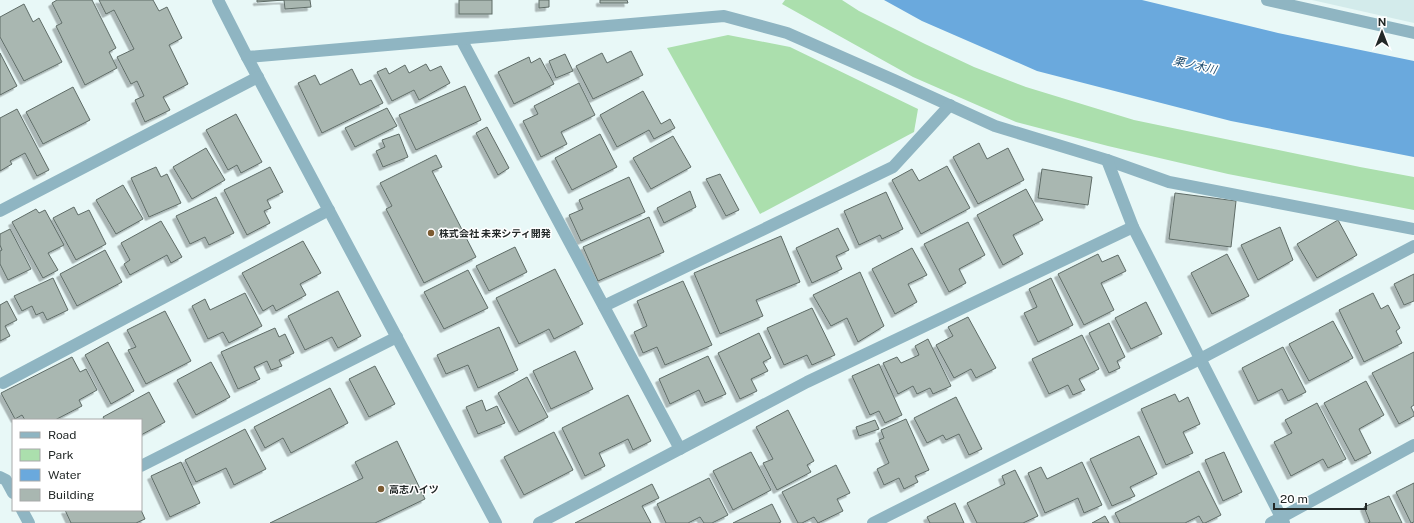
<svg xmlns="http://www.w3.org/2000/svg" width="1414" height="523" font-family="'Public Sans','Noto Sans JP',sans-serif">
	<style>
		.built { fill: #d3ebeb }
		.green { fill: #abdfad }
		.water { fill: #6aa9dd }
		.building { fill: #a9b7b1; stroke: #5f6c67; filter: url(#shadow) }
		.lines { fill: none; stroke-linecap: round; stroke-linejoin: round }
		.minor { stroke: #8fb5c2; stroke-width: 12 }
		.poi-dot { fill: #7c5b31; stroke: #fff; stroke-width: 1.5 }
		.labels { text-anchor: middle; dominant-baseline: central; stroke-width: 3; stroke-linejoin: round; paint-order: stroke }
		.poi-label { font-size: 10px; font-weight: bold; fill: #222827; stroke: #fff; text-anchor: start }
		.water-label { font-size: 11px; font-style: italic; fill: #1c4b6e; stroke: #fff }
	</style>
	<defs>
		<filter id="shadow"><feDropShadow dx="-3.5" dy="3.5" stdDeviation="0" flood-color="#0004"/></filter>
	</defs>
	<rect width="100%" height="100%" fill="#e8f8f7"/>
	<polygon class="built" points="1312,0 1414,0 1414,23"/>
	<g class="green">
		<polygon points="785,0 842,0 859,11 925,44 974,67 1026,87 1134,120 1360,167 1414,177 1414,210 1228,174 1108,146 1016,122 913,77 782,4"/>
		<polygon points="728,35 790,47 918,109 914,132 760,214 667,48"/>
	</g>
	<polygon class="water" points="884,0 1142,0 1278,33 1414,61 1414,157 1231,121 1037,71 922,21"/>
	<g class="building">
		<polygon points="57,0 92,0 116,48 109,52 117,68 85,85 56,26 62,23 52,3"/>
		<polygon points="99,0 153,0 159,11 167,7 182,38 169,45 188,84 163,97 170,110 145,122 135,100 144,96 137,81 131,84 117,57 134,49 114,10 106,14"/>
		<polygon points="257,0 310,0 311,7 285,9 284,0 257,2"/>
		<rect x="459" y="0" width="33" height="14"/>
		<polygon points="539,0 549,0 549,7 539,8"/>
		<polygon points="600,0 627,0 628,3 600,3"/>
		<polygon points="24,4 33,22 39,18 62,62 24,81 0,37 0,17"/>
		<polygon points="631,51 643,75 593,99 576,66 602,53 607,63"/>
		<polygon points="0,53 17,86 0,95"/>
		<polygon points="565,54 573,71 556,78 549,61"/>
		<polygon points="529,57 531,63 540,58 554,84 514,104 498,72"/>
		<polygon points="426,64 430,71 441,66 450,83 419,100 414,90 392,101 377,72 386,68 389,74 405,65 409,73"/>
		<polygon points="352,69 360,85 371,80 383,103 322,133 298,83 315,75 320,85"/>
		<polygon points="579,83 595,115 561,132 567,144 541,157 523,121 538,114 534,106"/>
		<polygon points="465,86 481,120 416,150 399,115"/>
		<polygon points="73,87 90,120 43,144 26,112"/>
		<polygon points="643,91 661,124 670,119 675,128 654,139 649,130 617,147 600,115"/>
		<polygon points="387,108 397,126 355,147 345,128"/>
		<polygon points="17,109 49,170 37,176 25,153 10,161 12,164 0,171 0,118"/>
		<polygon points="236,114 262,162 241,173 237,165 228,170 206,130"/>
		<polygon points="487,127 509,168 498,175 476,133"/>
		<polygon points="399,134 408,157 383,167 376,151 385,147 382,140"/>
		<polygon points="600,134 617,167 572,190 555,158"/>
		<polygon points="673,136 691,167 651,189 633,158"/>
		<polygon points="979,143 987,159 1008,148 1024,180 978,204 953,157"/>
		<polygon points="206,148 225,180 192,199 173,167"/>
		<polygon points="436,155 442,167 432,171 476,257 424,283 386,209 392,206 380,183"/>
		<polygon points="947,166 970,208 921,234 892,180 912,169 919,181"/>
		<polygon points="156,167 161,177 167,174 181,203 149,217 131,178"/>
		<polygon points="270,167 283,192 267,200 271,208 264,211 270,223 247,235 224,190"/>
		<polygon points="1042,169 1092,177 1088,205 1038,198"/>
		<polygon points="720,174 739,210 726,216 706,179"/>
		<polygon points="629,177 645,212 581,241 569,215 583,209 579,200"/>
		<polygon points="123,185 143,219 116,234 96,200"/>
		<polygon points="1026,189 1043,220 1013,235 1023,254 1003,265 977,215"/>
		<polygon points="690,191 696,207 664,223 657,208"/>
		<polygon points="886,192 903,229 882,239 880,235 859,245 844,211"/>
		<polygon points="1175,193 1236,201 1231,247 1169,239"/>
		<polygon points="216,197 234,233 209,245 205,237 190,244 176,216"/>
		<polygon points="74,207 78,215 89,210 106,244 76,260 53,218"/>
		<polygon points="36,209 39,213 45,210 64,245 48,253 58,270 43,278 12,222"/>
		<polygon points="649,217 664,252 598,281 583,247"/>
		<polygon points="1338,220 1357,255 1317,278 1297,244"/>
		<polygon points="161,221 182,257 171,263 167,255 130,275 124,264 130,260 121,243"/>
		<polygon points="968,222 985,255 959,269 966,283 949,292 924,244"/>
		<polygon points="1280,227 1293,260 1258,280 1241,245"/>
		<polygon points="838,228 849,250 836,256 842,269 812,283 796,248"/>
		<polygon points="10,229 31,269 8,280 0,264 0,251 2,250 0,245 0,234"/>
		<polygon points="781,236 800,282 756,300 763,316 720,334 694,273"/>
		<polygon points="303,241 321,273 300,284 306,295 276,311 273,305 263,311 242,273"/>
		<polygon points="515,247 527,272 489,291 476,266"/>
		<polygon points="912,248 927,275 908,284 917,302 895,314 872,269"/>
		<polygon points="105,250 122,282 77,306 60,274"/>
		<polygon points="1098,254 1102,262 1118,255 1126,271 1101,283 1114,310 1084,325 1058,274"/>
		<polygon points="1227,254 1249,296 1212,314 1191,273"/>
		<polygon points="555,269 583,324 554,339 549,329 519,344 496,298"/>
		<polygon points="468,270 488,308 444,329 424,292"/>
		<polygon points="860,272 884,326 858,342 847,318 831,326 813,295"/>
		<polygon points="1414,274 1414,301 1404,305 1394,284"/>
		<polygon points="53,278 68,310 47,320 43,312 36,315 32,306 22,311 14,296"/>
		<polygon points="1051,278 1073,325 1038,342 1024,313 1037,307 1029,289"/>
		<polygon points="683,281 712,345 665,365 657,347 643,353 634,332 647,326 637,301"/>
		<polygon points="338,291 361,336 338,348 332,337 305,350 288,316"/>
		<polygon points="245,293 262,326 229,343 223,332 208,339 192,306 205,299 210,310"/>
		<polygon points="1373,293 1381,309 1388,305 1400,328 1396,331 1402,343 1364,362 1339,310"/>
		<polygon points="7,301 17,320 5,326 10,336 0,341 0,305"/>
		<polygon points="1146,302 1162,334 1131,349 1115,318"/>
		<polygon points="812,308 835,355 812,365 807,355 784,365 767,328"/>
		<polygon points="165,311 191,361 146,384 128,350 136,347 127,330"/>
		<polygon points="968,317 996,368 976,378 971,369 954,378 936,345 953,336 948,327"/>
		<polygon points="1333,321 1353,358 1309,381 1289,344"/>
		<polygon points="1109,323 1125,357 1117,361 1120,368 1109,373 1089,333"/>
		<polygon points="499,327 518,370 478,388 468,365 446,374 437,355"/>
		<polygon points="275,328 279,337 285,334 294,353 279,360 282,366 271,370 267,361 254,367 260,379 238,389 221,352"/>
		<polygon points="759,333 771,358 763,362 768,371 751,379 757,391 740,399 718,353"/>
		<polygon points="1082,335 1099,369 1079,379 1085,390 1073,395 1068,385 1049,394 1032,359"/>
		<polygon points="928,339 951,386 933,394 930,388 917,394 913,386 898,394 883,363 897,357 901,363 919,355 915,346"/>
		<polygon points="108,342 134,391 111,404 85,355"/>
		<polygon points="1283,347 1306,392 1288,401 1282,389 1258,401 1242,368"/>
		<polygon points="575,351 593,389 551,409 533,371"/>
		<polygon points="1414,352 1414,405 1411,407 1414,413 1414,416 1399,424 1372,373"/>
		<polygon points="708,356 726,394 705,403 699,390 670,404 659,379"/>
		<polygon points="72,357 80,372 86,369 97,390 79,400 82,406 55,420 25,420 22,415 15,419 1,393"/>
		<polygon points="211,362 230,397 196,415 177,380"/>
		<polygon points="879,364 902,415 885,423 879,411 870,415 852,376"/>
		<polygon points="375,366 395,404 369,417 349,379"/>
		<polygon points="527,377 548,417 519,432 498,393"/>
		<polygon points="1366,381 1384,415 1359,429 1371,453 1355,461 1324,403"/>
		<polygon points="330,388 348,423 291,453 283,438 265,448 254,427"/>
		<polygon points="149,392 165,422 141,435 141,420 105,420 103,417"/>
		<polygon points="1175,394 1179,402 1188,397 1200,424 1183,432 1193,453 1166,465 1141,409"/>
		<polygon points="628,395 651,441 633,450 628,439 599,453 605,466 585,476 562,428"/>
		<polygon points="956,397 982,449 969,455 959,434 946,440 943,435 927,443 914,418"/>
		<polygon points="482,400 486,411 497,406 505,423 478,434 466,407"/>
		<polygon points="1317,403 1346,459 1328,468 1323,459 1291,476 1274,442 1292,433 1285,420"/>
		<polygon points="788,410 814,461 807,465 811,472 777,490 763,463 773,459 756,427"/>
		<polygon points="906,419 929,470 915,476 918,482 904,489 899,478 884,485 877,469 889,463 879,440 884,438 881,430"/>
		<polygon points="875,420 879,429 859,436 856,427"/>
		<polygon points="245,429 266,469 234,485 226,468 196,482 185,460"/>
		<polygon points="554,432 573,470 524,495 504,457"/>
		<polygon points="1139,436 1157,474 1130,487 1135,496 1112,506 1090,459"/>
		<polygon points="397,441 425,499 375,523 270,523 363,478 355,462"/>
		<polygon points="751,452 771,490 733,510 713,471"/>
		<polygon points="1224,452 1242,492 1223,501 1205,460"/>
		<polygon points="181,462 200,503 170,517 151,476"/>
		<polygon points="1082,462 1102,505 1084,513 1078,498 1045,513 1028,473 1041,467 1047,479"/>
		<polygon points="836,465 850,493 837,499 843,511 818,523 814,517 802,523 798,523 782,492"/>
		<polygon points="1015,470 1038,516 1023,523 977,523 967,503 1005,484 1002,476"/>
		<polygon points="1199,471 1221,515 1205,523 1203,523 1199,516 1185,523 1120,523 1115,513"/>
		<polygon points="709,478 728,515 712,523 704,523 700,517 688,523 666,523 657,504"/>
		<polygon points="1414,483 1414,522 1411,523 1396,492"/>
		<polygon points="652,484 659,498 642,506 651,523 575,523"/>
		<polygon points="1389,496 1402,523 1368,523 1370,522 1364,507"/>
		<polygon points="955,503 964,523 930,523 927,517"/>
		<polygon points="772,504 781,522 778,523 733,523"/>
		<polygon points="65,510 141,510 145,519 136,523 71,523"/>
		<polygon points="1105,516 1109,523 1092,523"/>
	</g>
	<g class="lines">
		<g class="minor">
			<polyline points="218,0 247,57 496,523"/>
			<polyline points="1267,0 1414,33"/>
			<polyline points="461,39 680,449"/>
			<polyline points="247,57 724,16 787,33 894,80 995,126 1107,160 1169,182 1414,229"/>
			<polyline points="1107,160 1133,227 1284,523"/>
			<polyline points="0,211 258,77"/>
			<polyline points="604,306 893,167 950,105"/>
			<polyline points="3,383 329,210"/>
			<polyline points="141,466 397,337"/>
			<polyline points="0,477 6,480 13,493"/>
			<polyline points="22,510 29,523"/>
			<polyline points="539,523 807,382 1133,227"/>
			<polyline points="873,523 1200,359 1414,246"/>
			<polyline points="1271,523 1414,445"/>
		</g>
	</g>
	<g class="poi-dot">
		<circle cx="431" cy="233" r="4"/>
		<circle cx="381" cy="489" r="4"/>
	</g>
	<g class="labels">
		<g class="poi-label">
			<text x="439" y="233">株式会社 未来シティ開発</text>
			<text x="389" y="489">高志ハイツ</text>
		</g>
		<g class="water-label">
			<text transform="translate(1195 65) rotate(13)">栗ノ木川</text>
		</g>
	</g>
	<rect x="12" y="419" width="130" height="92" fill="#ffffff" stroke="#a7a9a9"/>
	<rect x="20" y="432" width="20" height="6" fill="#8fb5c2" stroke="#a7a9a9"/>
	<text x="48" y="439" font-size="12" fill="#222827">Road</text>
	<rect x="20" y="449" width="20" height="12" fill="#abdfad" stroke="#a7a9a9"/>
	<text x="48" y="459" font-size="12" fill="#222827">Park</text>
	<rect x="20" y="469" width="20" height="12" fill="#6aa9dd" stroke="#a7a9a9"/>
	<text x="48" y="479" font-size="12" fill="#222827">Water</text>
	<rect x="20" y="489" width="20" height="12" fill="#a9b7b1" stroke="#a7a9a9"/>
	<text x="48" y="499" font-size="12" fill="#222827">Building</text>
	<g transform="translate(1382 32)" stroke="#ffffff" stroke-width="3" paint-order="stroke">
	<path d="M0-3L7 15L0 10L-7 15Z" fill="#222827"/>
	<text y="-6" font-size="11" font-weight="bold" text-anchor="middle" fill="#222827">N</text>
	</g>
	<path d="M1274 503v6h92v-6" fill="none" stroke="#222827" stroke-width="2"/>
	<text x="1280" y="503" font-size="12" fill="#222827" stroke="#ffffff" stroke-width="3" paint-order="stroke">20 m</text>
</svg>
